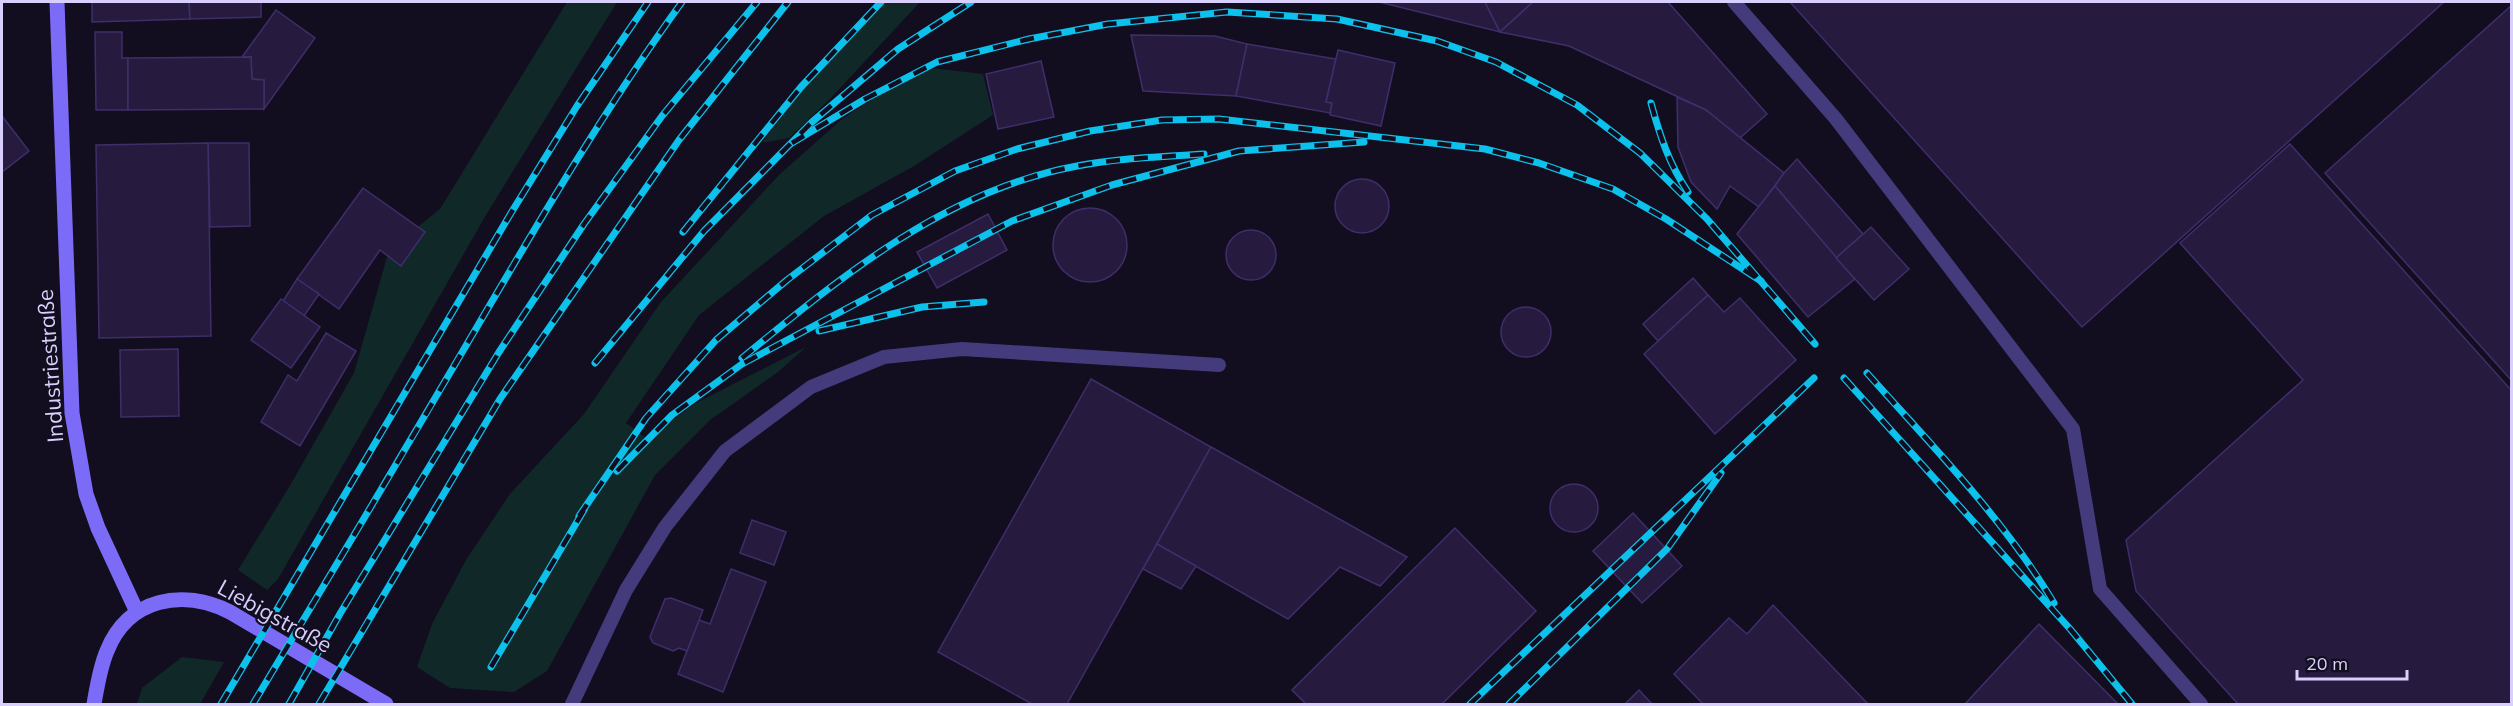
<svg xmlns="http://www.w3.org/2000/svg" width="2513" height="706" font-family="Mulish,sans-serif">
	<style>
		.green { fill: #112829 }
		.building { fill: #261b3f; stroke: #3f2e6a; stroke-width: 1.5 }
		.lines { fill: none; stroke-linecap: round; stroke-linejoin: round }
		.lane { stroke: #443b7c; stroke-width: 14 }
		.secondary { stroke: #7b6bf7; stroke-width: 15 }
		.rail-casing { stroke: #0cc1eb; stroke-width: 7 }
		.rail { stroke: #120e1f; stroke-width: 4.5; stroke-dasharray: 14; stroke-linecap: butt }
		.labels { text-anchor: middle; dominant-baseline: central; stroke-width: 4.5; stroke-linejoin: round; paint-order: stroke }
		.street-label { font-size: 22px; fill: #d8cffd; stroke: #120e1f }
	</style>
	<rect width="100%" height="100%" fill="#120e1f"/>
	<g class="green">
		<polygon points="567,2 617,2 486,215 278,579 267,590 238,570 288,489 354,373 389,250 440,209"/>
		<polygon points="885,2 920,2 828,101 789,138 762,143 804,88"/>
		<polygon points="922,67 983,74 993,115 914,166 824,216 699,315 626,423 647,439 696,403 806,347 778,372 710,420 655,475 547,671 514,692 450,688 417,667 432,624 466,560 510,494 584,414 661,302 780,174 841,120"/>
		<polygon points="182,657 224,662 200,704 137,704 142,688"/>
	</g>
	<g class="building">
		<polygon points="92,2 189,2 190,19 92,22"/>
		<polygon points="189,2 261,2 261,17 190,19"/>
		<polygon points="1379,2 1485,2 1500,32"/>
		<polygon points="1485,2 1533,2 1500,32"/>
		<polygon points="1533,2 1668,2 1767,114 1740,138 1706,110 1569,46 1500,32"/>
		<polygon points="1790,2 2444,2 2082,327"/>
		<polygon points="2512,5 2512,381 2325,173"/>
		<polygon points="276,10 315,38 264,109 264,80 252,79 251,57 242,57"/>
		<polygon points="95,32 122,32 122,58 128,58 128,110 96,110"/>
		<polygon points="1131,35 1215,36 1247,44 1236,96 1143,91"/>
		<polygon points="1247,44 1336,59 1326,102 1332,103 1330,113 1236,96"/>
		<polygon points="1338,50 1395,63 1381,126 1330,115 1332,103 1326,102"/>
		<polygon points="251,57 252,79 264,80 264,109 128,110 128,58"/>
		<polygon points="1041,61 1054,117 998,129 986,74"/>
		<polygon points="1677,97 1706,110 1784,173 1759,207 1730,186 1717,209 1691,182 1678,147"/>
		<polygon points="2,116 29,151 2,172"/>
		<polygon points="208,143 249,143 250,226 210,227"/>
		<polygon points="208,143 211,336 99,338 96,145"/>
		<polygon points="2290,144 2512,391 2512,704 2238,704 2136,591 2126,540 2303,380 2180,243"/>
		<polygon points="1797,159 1863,234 1836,258 1775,186 1784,173"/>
		<circle cx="1362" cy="206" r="27"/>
		<polygon points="1775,186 1855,279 1808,317 1737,234"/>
		<polygon points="363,188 425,232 401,266 380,250 339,309 297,279"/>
		<circle cx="1090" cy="245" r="37"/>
		<polygon points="988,214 1007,250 937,288 917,252"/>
		<polygon points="1871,227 1909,269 1874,300 1836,258"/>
		<circle cx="1251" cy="255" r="25"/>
		<polygon points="1693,278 1708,295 1658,341 1643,324"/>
		<polygon points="297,279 319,294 304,316 283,301"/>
		<polygon points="1708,295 1724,312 1740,298 1796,360 1715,434 1644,354"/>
		<polygon points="281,299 320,327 291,368 251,340"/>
		<circle cx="1526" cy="332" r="25"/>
		<polygon points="326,333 356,351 300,446 261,422 288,375 297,381"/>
		<polygon points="178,349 179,416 121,417 120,350"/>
		<polygon points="1091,379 1211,447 1067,704 1032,704 938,652"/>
		<polygon points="1211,447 1407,557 1380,586 1340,567 1288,619 1157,544"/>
		<circle cx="1574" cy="508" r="24"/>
		<polygon points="1633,513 1682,566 1642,603 1593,551"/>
		<polygon points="752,520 786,532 774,565 740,553"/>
		<polygon points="1455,528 1536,611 1442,704 1306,704 1292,690"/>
		<polygon points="1157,544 1196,566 1181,589 1143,569"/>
		<polygon points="731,569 766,582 723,692 678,674 699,620 710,624"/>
		<polygon points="671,598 703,610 687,651 679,648 673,651 653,643 650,637 665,599"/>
		<polygon points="1773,605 1868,704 1703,704 1674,674 1729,618 1747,634"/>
		<polygon points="2039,624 2118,704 1965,704"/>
		<polygon points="1639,690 1652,704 1625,704"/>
	</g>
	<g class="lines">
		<g class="lane">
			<polyline points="1734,2 1836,119 2073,429 2100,589 2201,704"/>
			<polyline points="572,704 626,590 665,527 725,451 811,387 884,357 962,349 1219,365"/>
		</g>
		<g class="secondary">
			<polyline points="57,2 72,413 86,494 98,528 137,612"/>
			<path d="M94,704C97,687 100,667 107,651C128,598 183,588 230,612L386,704"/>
		</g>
		<defs>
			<g id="rail">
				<path d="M1651,103C1660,136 1669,164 1688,192"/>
				<polyline points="792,143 865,99 937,62 1029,39 1108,24 1227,12 1337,19 1437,41 1496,62 1577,105 1640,153 1707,219 1815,344"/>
				<polyline points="683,232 801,87 881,2"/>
				<polyline points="819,331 922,307 984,302"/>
				<path d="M742,358C842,276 946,190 1077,166C1119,158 1162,157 1204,154"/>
				<polyline points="595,363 704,231 812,122 898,49 971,2"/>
				<path d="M1867,373C1933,447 2003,518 2054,603"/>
				<polyline points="1844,378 2071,630 2132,704"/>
				<polyline points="617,471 672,415 742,364 1012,221 1112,185 1239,151 1364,142"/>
				<polyline points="579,516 646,418 716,340 787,280 872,215 955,171 1017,149 1090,131 1162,120 1219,119 1485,149 1539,163 1613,189 1666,219 1761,281"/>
				<polyline points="491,667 584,510"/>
				<polyline points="221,704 511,213 577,106 648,2"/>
				<path d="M253,704C320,592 388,479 454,366C527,242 598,118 682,2"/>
				<polyline points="289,704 341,612 499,352 584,224 662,116 757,2"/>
				<polyline points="319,704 500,399 679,140 788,2"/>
				<polyline points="1470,704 1814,378"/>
				<polyline points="1509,704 1667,549 1721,473"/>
			</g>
		</defs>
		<use href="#rail" class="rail-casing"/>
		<use href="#rail" class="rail"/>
	</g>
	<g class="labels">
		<g class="street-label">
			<text transform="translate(50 366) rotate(-94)">Industriestraße</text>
			<text transform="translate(275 616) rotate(29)">Liebigstraße</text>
		</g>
	</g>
	<rect width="2513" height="706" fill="none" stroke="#d8cffd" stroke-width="6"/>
	<path d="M2297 670v9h110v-9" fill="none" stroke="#d8cffd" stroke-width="3"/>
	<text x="2306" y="670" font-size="18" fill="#d8cffd" stroke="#120e1f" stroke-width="4.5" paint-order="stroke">20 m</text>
</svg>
